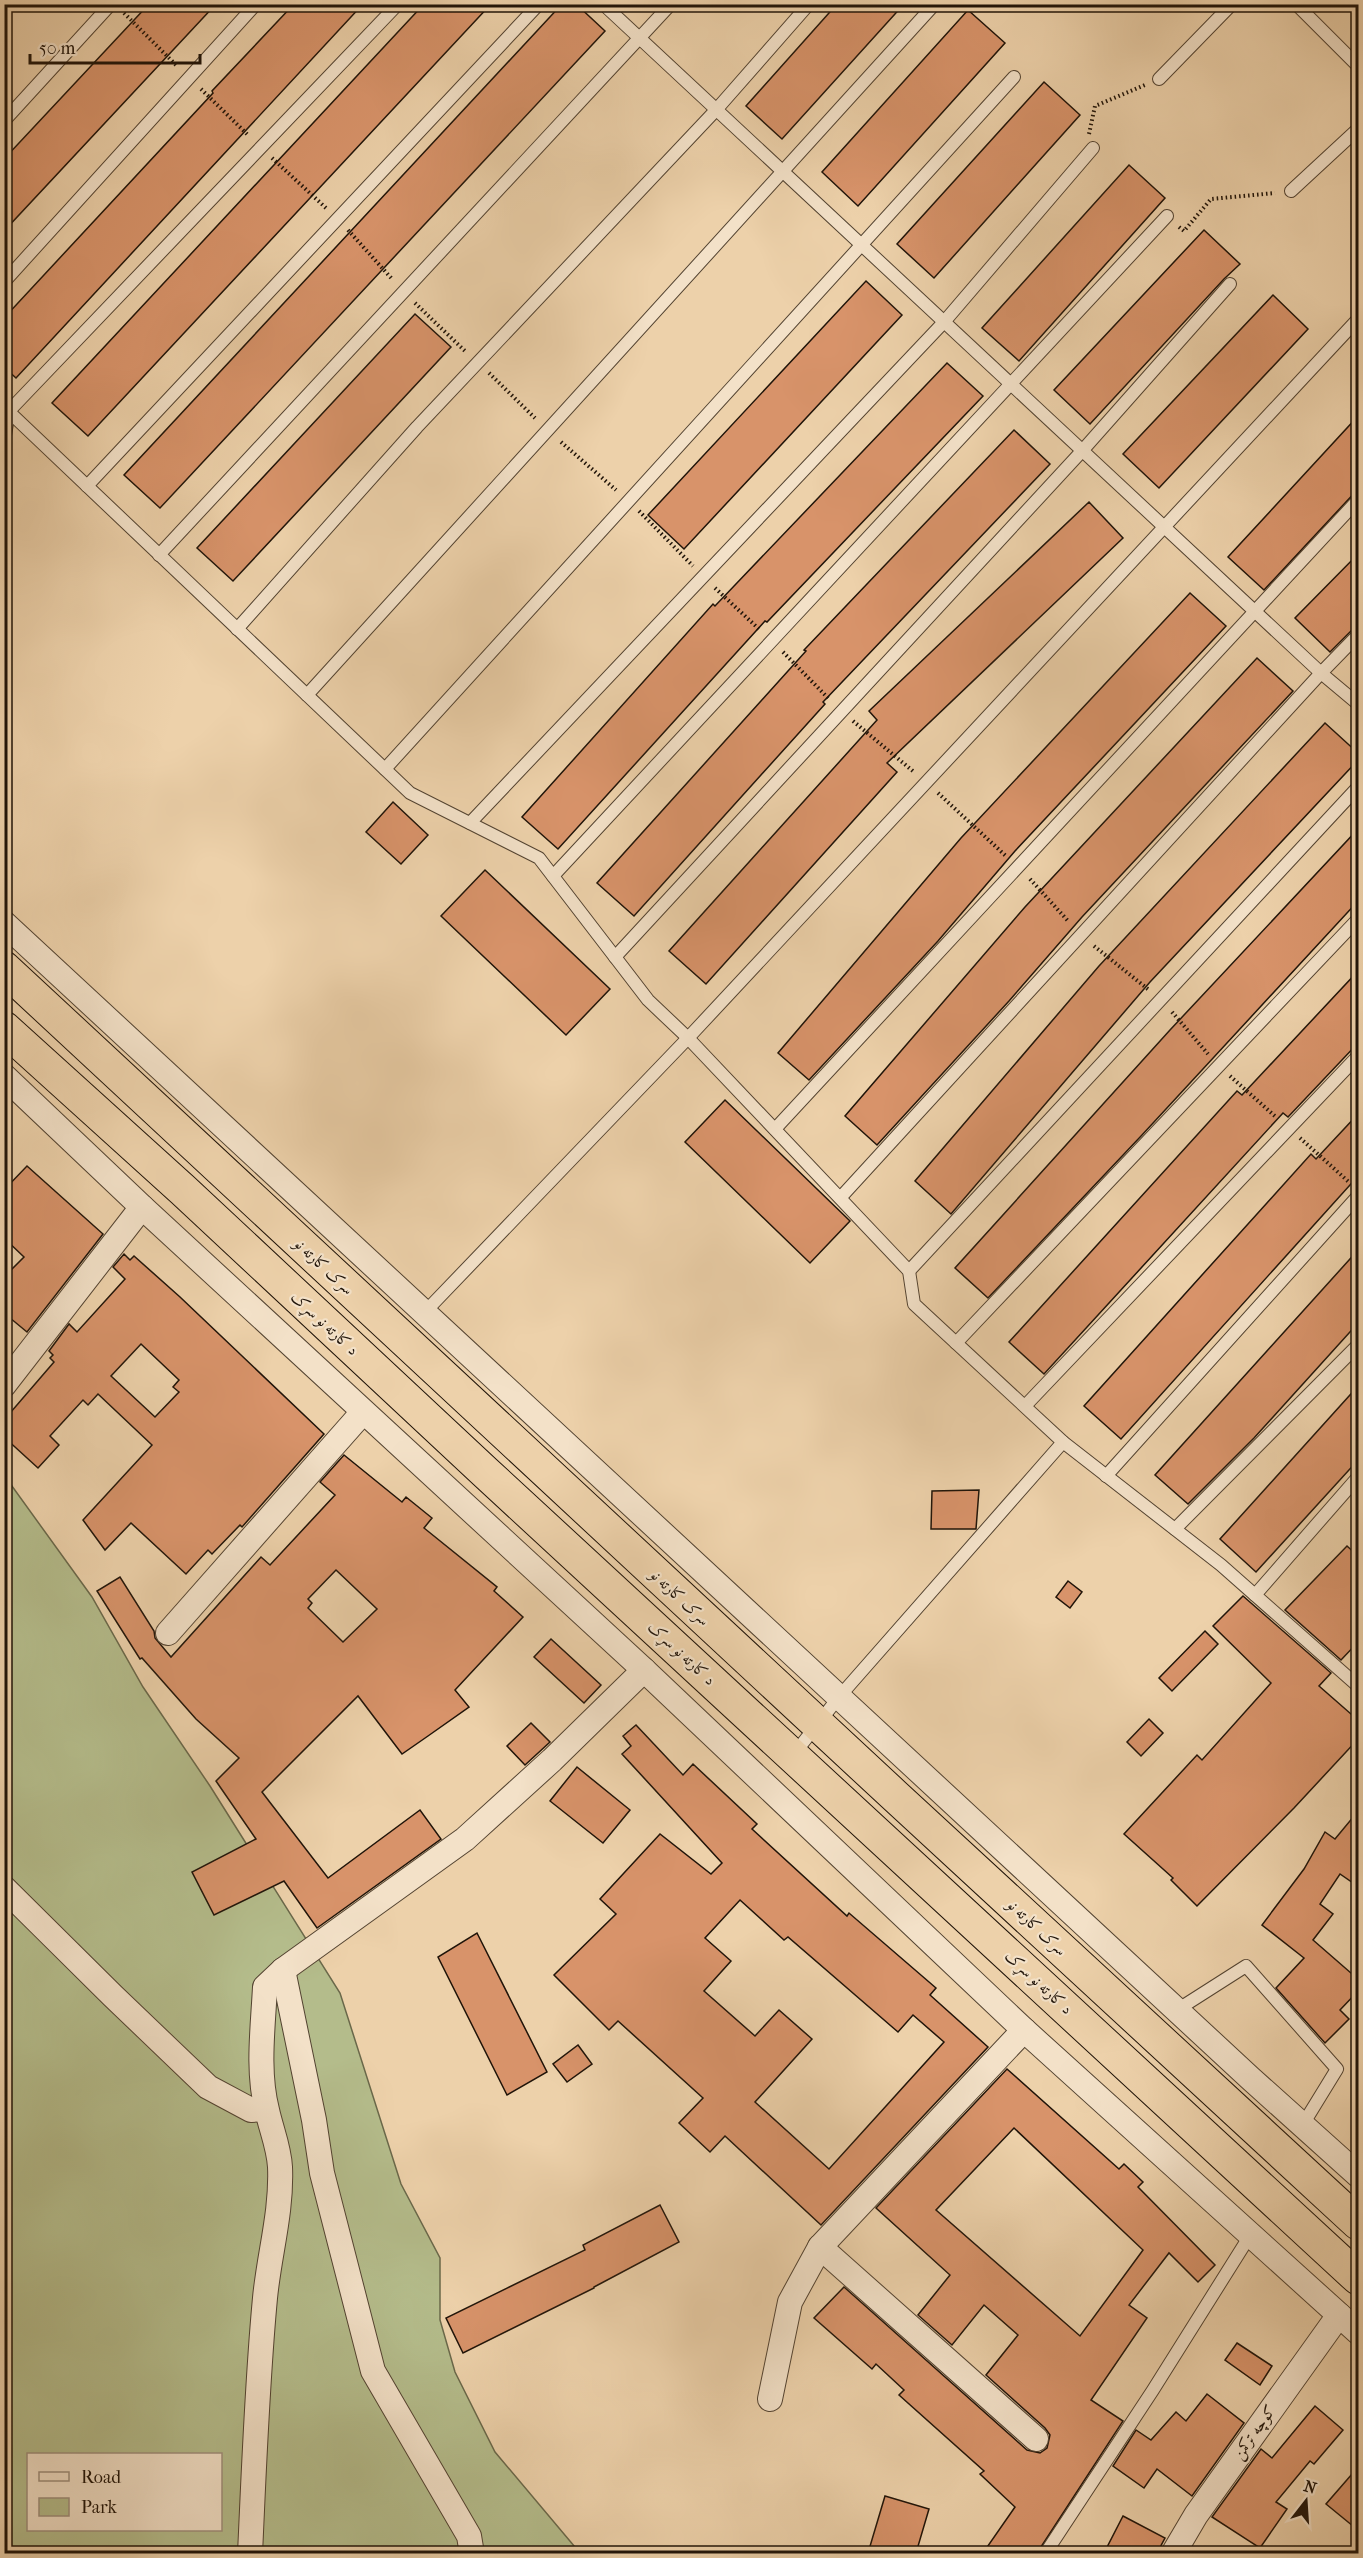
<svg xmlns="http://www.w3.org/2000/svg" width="1363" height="2558" font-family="'IM FELL French Canon',Amiri,serif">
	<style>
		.green { fill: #b4bc8b; stroke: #6a684a; stroke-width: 1.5; fill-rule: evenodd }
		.building { fill: #d8936a; stroke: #201409; stroke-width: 1.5; fill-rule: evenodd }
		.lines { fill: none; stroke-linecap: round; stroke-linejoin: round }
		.service-casing { stroke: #534331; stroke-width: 14 }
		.minor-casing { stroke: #534331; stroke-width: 26 }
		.trunk-casing { stroke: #201409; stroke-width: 35 }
		.path { stroke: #201409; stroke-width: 4; stroke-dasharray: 1.5 3; stroke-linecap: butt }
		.service { stroke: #f3e1c8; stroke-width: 12 }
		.minor { stroke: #f3e1c8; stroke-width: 24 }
		.trunk { stroke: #edd1aa; stroke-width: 33 }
		.labels { text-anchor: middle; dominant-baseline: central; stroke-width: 4.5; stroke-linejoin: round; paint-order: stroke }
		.street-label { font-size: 16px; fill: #201409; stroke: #f3e1c8 }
	</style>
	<rect width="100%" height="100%" fill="#edd1aa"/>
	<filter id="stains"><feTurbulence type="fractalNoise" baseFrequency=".00333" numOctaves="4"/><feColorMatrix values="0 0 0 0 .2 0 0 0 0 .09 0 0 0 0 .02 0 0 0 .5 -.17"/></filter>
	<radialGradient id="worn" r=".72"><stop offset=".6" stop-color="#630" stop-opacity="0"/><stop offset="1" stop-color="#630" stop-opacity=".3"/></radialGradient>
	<path class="green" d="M4,1475L92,1597L143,1687L210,1786L340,1993L401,2184L440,2258V2320L455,2372L495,2452L580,2553H5ZM28,2454H220V2530H28Z"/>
	<g class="building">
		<polygon points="149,4 216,4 4,231 4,159"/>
		<polygon points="294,4 363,4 16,378 4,367 4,318 213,93 212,91"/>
		<polygon points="424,4 491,4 88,436 52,403"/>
		<polygon points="562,4 576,4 605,31 160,508 124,475"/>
		<polygon points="837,4 904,4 782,139 746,106"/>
		<polygon points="968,10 1005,43 858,206 822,172"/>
		<polygon points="1044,82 1080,115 934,278 897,244"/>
		<polygon points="1129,165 1165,198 1019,361 982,328"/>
		<polygon points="1204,230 1240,264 1224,279 1090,424 1054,390"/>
		<polygon points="866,281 902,315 684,549 648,515"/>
		<polygon points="1273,295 1308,329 1159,488 1123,454"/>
		<polygon points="415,314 451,347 233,581 197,548"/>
		<polygon points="947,363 983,396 767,622 765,621 558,849 522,817 713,604 715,606"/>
		<polygon points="1359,415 1359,488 1264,590 1228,557"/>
		<polygon points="1014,430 1050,464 823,702 825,704 634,916 597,883 806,651 804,650"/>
		<polygon points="1089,502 1123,538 887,763 897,772 706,984 669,951 877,720 869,711"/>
		<polygon points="1359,553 1359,623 1330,652 1295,618"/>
		<polygon points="1190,593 1226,626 1015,851 938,941 809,1080 778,1053 961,838"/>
		<polygon points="1257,658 1293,691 1082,917 1009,1001 877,1145 845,1116 1025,907"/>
		<polygon points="1325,723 1359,754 1359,759 1150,982 951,1214 915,1181 1099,966"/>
		<polygon points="393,802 428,835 401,864 366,832"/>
		<polygon points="1359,828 1359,900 1142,1135 988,1298 955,1268 1170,1030"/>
		<polygon points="485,870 610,989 566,1035 441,916"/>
		<polygon points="1359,970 1359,1042 1288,1117 1283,1113 1044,1374 1009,1342 1237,1091 1242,1095"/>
		<polygon points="725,1100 850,1221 810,1263 685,1142"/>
		<polygon points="1359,1113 1359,1175 1121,1439 1084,1406 1311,1154 1316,1159"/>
		<polygon points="27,1166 103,1234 27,1332 4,1313 4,1277 24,1257 4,1238 4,1190"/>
		<polygon points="1359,1249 1359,1322 1254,1438 1188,1504 1155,1475"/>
		<path d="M124,1254L130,1260L134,1256L180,1297L324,1434L242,1527L240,1525L212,1554L208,1550L186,1574L131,1523L105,1550L83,1520L152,1445L98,1394L88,1405L83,1400L50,1436L59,1445L38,1468L4,1437V1420L54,1362L50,1358L53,1355L49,1351L69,1324L77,1332L125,1279L113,1267ZM141,1344L179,1380L173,1387L179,1392L155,1417L111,1376Z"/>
		<polygon points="1359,1385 1359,1459 1256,1572 1220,1539"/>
		<path d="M344,1455L402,1502L406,1497L432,1518L424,1528L497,1587L494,1591L523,1617L455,1690L469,1707L428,1736L402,1754L358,1696L262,1792L328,1878L420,1810L441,1839L317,1928L284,1881L214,1915L192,1872L256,1839L216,1781L239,1758L196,1719L142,1658L140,1659L97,1591L120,1577L154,1631L155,1638L171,1657L261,1557L270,1565L335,1495L320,1482ZM336,1570L377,1609L343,1642L308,1608L312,1603L308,1599Z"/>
		<polygon points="979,1490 976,1529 931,1529 932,1491"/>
		<polygon points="1347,1546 1359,1557 1359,1641 1341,1660 1285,1610"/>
		<polygon points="1068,1581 1082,1592 1070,1608 1056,1597"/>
		<polygon points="1243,1596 1331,1673 1319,1686 1359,1721 1359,1738 1294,1808 1197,1906 1171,1880 1173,1878 1124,1834 1197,1755 1202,1760 1271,1683 1213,1626"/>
		<polygon points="1205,1631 1218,1644 1172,1691 1159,1678"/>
		<polygon points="551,1639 601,1685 584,1703 534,1657"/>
		<polygon points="1149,1719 1163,1733 1141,1756 1127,1742"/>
		<polygon points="531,1723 550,1742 525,1765 507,1746"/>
		<path d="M636,1725L683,1775L693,1764L757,1824L752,1829L847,1916L849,1913L936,1988L930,1995L988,2047L821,2225L725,2136L710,2152L679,2123L703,2098L618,2021L609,2030L554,1975L616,1914L600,1899L660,1834L711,1874L722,1863L622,1754L631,1746L623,1736ZM740,1900L784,1940L788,1937L898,2032L913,2015L944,2042L829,2169L755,2102L812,2039L779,2010L755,2036L704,1991L731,1961L705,1938Z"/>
		<polygon points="577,1767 630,1810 603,1843 550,1801"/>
		<polygon points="1359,1810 1359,1887 1340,1874 1320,1904 1333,1914 1313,1940 1359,1980 1359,1990 1340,2010 1349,2019 1325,2043 1276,1988 1304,1958 1262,1925 1304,1869 1325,1832 1335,1839"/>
		<polygon points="477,1933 547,2072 507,2095 438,1957"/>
		<polygon points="578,2045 592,2064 567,2082 553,2064"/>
		<path d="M1007,2069L1119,2169L1124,2164L1143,2182L1138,2187L1215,2265L1198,2282L1169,2253L1129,2305L1147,2318L1091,2400L1123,2421L1037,2553H983L1015,2507L980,2474L984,2471L899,2395L904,2390L876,2364L872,2369L814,2318L844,2287L1027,2450L1040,2453L1047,2448L1050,2435L1045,2428L986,2375L1018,2335L984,2305L952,2345L918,2315L950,2275L876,2208ZM1014,2128L1143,2250L1080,2336L936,2210Z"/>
		<polygon points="660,2205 679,2242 594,2287 594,2288 463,2353 446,2318 585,2250 583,2245"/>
		<polygon points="1237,2343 1272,2366 1260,2385 1225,2360"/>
		<polygon points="1207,2394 1244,2423 1192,2496 1157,2469 1144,2488 1113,2466 1136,2430 1151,2440 1176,2412 1186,2421"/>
		<polygon points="1315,2406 1343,2430 1314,2464 1310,2461 1276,2502 1287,2509 1260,2548 1212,2517 1261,2449 1272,2458"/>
		<polygon points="1359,2466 1359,2531 1326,2504"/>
		<polygon points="885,2496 929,2509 916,2553 868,2553"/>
		<polygon points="1123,2516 1165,2538 1157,2553 1104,2553"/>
	</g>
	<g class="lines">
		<defs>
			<g id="service">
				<polyline points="603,4 1321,673 1358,704"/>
				<polyline points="1296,4 1358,66"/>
				<polyline points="1159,79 1232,4"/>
				<polyline points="4,121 111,4"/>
				<polyline points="1291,191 1358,129"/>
				<polyline points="4,282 256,4"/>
				<polyline points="4,407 410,793 539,858 648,1000 688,1038 909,1271 914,1304 1063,1442 1221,1565 1358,1686"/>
				<polyline points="4,441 9,411 398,4"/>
				<polyline points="87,486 539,4"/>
				<polyline points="159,555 671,4"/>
				<polyline points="237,629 417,427 716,110 809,4"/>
				<polyline points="307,695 932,7"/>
				<polyline points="385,769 1014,77"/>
				<polyline points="470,823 944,322 1093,148"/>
				<polyline points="553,876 1167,216"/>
				<polyline points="615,957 1082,451 1230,284"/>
				<polyline points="775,1129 1358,500"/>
				<polyline points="841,1197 1321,673 1358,635"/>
				<polyline points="909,1271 1358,787"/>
				<polyline points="424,1313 688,1038 1358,319"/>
				<polyline points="956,1343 1358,919"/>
				<polyline points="1025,1406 1358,1056"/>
				<polyline points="1106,1476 1358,1196"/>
				<polyline points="1175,1529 1358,1345"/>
				<polyline points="1255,1595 1358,1477"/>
				<polyline points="794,1754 839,1697 1063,1442"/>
				<polyline points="1177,2010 1246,1966 1337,2069 1302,2126"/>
				<polyline points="1045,2554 1153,2390 1251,2234"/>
			</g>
			<g id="minor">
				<polyline points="4,923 1250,2078 1358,2175"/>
				<polyline points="4,1076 142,1207 644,1670 1024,2030 1358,2332"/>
				<polyline points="4,1385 142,1207"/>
				<polyline points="168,1633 363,1412"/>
				<polyline points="4,1888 113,1996 208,2087 251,2110 266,2109"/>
				<polyline points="283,1970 314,2120 322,2173 373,2371 469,2536 472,2554"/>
				<polyline points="820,2247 1036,2439"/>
				<polyline points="770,2399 790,2302 820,2247 1024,2030"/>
				<path d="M250,2554C254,2468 257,2383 265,2298C269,2255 282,2212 280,2167C279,2147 271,2129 267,2110C257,2071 263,2027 265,1987L283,1970L465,1839L552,1760L644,1670"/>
				<polyline points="1173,2554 1196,2515 1339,2315"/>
			</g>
			<g id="trunk">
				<polyline points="4,968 894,1795 1358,2223"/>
				<polyline points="4,1028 183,1190 485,1472 1358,2278"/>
			</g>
		</defs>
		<use href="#service" class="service-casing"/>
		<use href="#minor" class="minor-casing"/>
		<use href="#trunk" class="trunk-casing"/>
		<g class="path">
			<polyline points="124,13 178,67"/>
			<polyline points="201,89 249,136"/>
			<polyline points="1089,134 1095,106 1145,85"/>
			<polyline points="272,158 326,208"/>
			<polyline points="1179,227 1184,231 1211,199 1275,193"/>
			<polyline points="348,230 393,280"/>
			<polyline points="415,303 466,352"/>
			<polyline points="489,373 535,418"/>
			<polyline points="561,442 616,490"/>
			<polyline points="639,511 693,566"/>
			<polyline points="715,588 760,630"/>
			<polyline points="783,652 830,700"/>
			<polyline points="853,721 914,772"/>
			<polyline points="938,793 1007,857"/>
			<polyline points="1030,879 1069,922"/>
			<polyline points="1094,946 1149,990"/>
			<polyline points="1172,1012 1208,1054"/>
			<polyline points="1230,1076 1276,1117"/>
			<polyline points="1300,1138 1350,1183"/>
		</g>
		<use href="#service" class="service"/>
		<use href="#minor" class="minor"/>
		<use href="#trunk" class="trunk"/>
	</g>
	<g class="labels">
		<g class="street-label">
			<text transform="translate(324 1266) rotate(43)">سرک کارته نو</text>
			<text transform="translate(325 1323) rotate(43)">د کارته نو سړک</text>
			<text transform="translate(680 1597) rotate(43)">سرک کارته نو</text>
			<text transform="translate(682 1653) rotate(43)">د کارته نو سړک</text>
			<text transform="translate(1037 1927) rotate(43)">سرک کارته نو</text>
			<text transform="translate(1039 1982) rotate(43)">د کارته نو سړک</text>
			<text transform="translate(1254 2432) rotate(-55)">کوچه ترکمن</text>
		</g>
	</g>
	<rect width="1363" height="2558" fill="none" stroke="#edd1aa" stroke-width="24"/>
	<rect x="6" y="6" width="1351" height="2546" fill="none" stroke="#201409" stroke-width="3"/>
	<rect x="12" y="12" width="1339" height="2534" fill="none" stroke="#201409" stroke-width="1.5"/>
	<rect x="27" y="2453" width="195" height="78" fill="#f3e1c8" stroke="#9f8f7c" stroke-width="1.5"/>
	<rect x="39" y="2472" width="30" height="9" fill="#f3e1c8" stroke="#9f8f7c" stroke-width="1.5"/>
	<text x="81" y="2483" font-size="18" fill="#201409">Road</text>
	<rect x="39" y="2498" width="30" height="18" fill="#b4bc8b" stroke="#9f8f7c" stroke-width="1.5"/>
	<text x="81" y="2513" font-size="18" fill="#201409">Park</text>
	<g transform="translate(1306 2501) rotate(17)" stroke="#f3e1c8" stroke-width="4.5" paint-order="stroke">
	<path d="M0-4.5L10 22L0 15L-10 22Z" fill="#201409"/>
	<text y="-9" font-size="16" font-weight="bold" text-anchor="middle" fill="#201409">N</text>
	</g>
	<path d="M30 54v9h170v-9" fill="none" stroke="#201409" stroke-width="3"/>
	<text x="39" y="54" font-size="18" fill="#201409" stroke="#f3e1c8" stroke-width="4.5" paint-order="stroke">50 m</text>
	<rect width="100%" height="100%" filter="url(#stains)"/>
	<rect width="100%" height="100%" fill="url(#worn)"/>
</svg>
